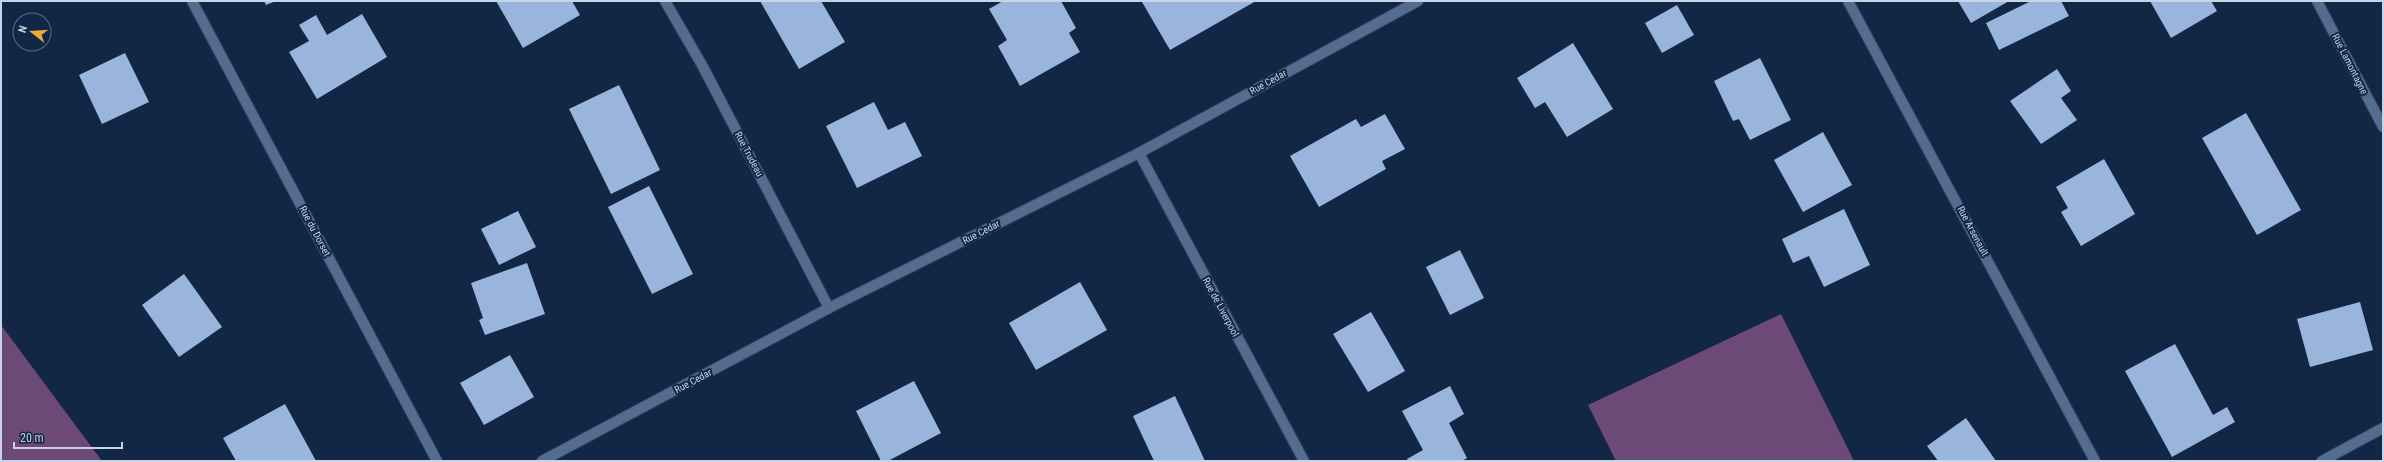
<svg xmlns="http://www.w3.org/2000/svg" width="2384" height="462" font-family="'Roboto Condensed',sans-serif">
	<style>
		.forest { fill: #6c4977 }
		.building { fill: #9ab5dc }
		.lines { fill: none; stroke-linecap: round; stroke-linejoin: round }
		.minor-casing { stroke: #34415c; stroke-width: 12 }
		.minor { stroke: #546c8f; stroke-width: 10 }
		.labels { text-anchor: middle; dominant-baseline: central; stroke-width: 4; stroke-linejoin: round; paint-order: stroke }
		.street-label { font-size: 10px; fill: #c7d4e8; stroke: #122745 }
	</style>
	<rect width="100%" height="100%" fill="#122745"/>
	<g class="forest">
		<polygon points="1781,314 1854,461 1616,461 1588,405"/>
		<polygon points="1,325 102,461 1,461"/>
	</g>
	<g class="building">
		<polygon points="264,1 276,1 266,5"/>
		<polygon points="496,1 572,1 580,15 523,48"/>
		<polygon points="760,1 821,1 845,42 799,69"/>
		<polygon points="1003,1 1061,1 1076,28 1069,33 1080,52 1020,86 998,46 1007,40 989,9"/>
		<polygon points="1144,1 1256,1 1170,50 1142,2"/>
		<polygon points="1958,1 2009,1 1971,23"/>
		<polygon points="2031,1 2061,1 2069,16 1999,50 1986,23"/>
		<polygon points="2150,1 2211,1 2217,11 2171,38"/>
		<polygon points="1677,5 1694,35 1662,53 1645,23"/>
		<polygon points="362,14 387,57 317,99 289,52 309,41 299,25 316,15 327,35"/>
		<polygon points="1573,43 1613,109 1567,137 1545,102 1535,108 1517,78"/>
		<polygon points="125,53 149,102 102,124 79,75"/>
		<polygon points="1760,58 1791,120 1750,140 1739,119 1733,121 1714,81"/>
		<polygon points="2057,69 2071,91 2061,98 2077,120 2041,144 2010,101"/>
		<polygon points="619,85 660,170 611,194 569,109"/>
		<polygon points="874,102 888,130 905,122 922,156 857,188 826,126"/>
		<polygon points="2246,113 2301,210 2257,235 2202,138"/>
		<polygon points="1385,114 1405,149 1382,161 1386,169 1319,207 1290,156 1356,119 1361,127"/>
		<polygon points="1823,132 1852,185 1803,212 1774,160"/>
		<polygon points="2104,159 2135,214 2081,246 2061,212 2068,208 2056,187"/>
		<polygon points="649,186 693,274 652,294 608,207"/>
		<polygon points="1844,209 1870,265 1824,287 1809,256 1793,263 1782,239"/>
		<polygon points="518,211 536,247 499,265 481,229"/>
		<polygon points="1460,250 1484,298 1450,315 1426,267"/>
		<polygon points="527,263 545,314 485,335 479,320 483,318 471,283"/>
		<polygon points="184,274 222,327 179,357 142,305"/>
		<polygon points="1080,282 1107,330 1036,370 1009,323"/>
		<polygon points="2360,302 2373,350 2310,367 2297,319"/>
		<polygon points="1371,312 1405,371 1368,392 1333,334"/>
		<polygon points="2175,344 2213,415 2227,407 2235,422 2172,457 2125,371"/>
		<polygon points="510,355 534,397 484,425 460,383"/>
		<polygon points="914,381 941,433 888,461 881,461 856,411"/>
		<polygon points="1450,386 1464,414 1449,423 1467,458 1462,461 1408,461 1407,459 1423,450 1402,411"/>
		<polygon points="1175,396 1205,461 1154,461 1133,416"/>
		<polygon points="285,404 316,461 236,461 223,438"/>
		<polygon points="1966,418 1996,461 1938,461 1927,446"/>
	</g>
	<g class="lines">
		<defs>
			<g id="minor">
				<polyline points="192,1 437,461"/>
				<polyline points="665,1 702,65 829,308"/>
				<polyline points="1848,1 2095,461"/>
				<polyline points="2317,1 2383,127"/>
				<polyline points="1139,153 1304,461"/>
				<polyline points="542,461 829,308 1139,153 1418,1"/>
				<polyline points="2322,461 2383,428"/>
			</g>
		</defs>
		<use href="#minor" class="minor-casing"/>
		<use href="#minor" class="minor"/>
	</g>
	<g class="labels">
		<g class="street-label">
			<text transform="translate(2350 64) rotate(63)">Rue Lamontagne</text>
			<text transform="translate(1268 82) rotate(-29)">Rue Cedar</text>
			<text transform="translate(749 154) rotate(62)">Rue Trudeau</text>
			<text transform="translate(315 231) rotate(62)">Rue du Dorset</text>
			<text transform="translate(1973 231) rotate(62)">Rue Arsenault</text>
			<text transform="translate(981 232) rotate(-27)">Rue Cedar</text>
			<text transform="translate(1221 307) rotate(62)">Rue de Liverpool</text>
			<text transform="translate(693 381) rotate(-28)">Rue Cedar</text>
		</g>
	</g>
	<rect width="2384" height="462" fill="none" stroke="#c7d4e8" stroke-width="4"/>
	<g transform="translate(32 32) rotate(287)"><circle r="19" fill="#122745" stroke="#5a6c86"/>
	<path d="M0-3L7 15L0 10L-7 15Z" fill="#e9aa38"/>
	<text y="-6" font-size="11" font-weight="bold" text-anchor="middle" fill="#c7d4e8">N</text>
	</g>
	<path d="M14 442v6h108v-6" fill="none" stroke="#c7d4e8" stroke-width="2"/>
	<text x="20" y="442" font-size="12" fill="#c7d4e8" stroke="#122745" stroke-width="3" paint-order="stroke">20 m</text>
</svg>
